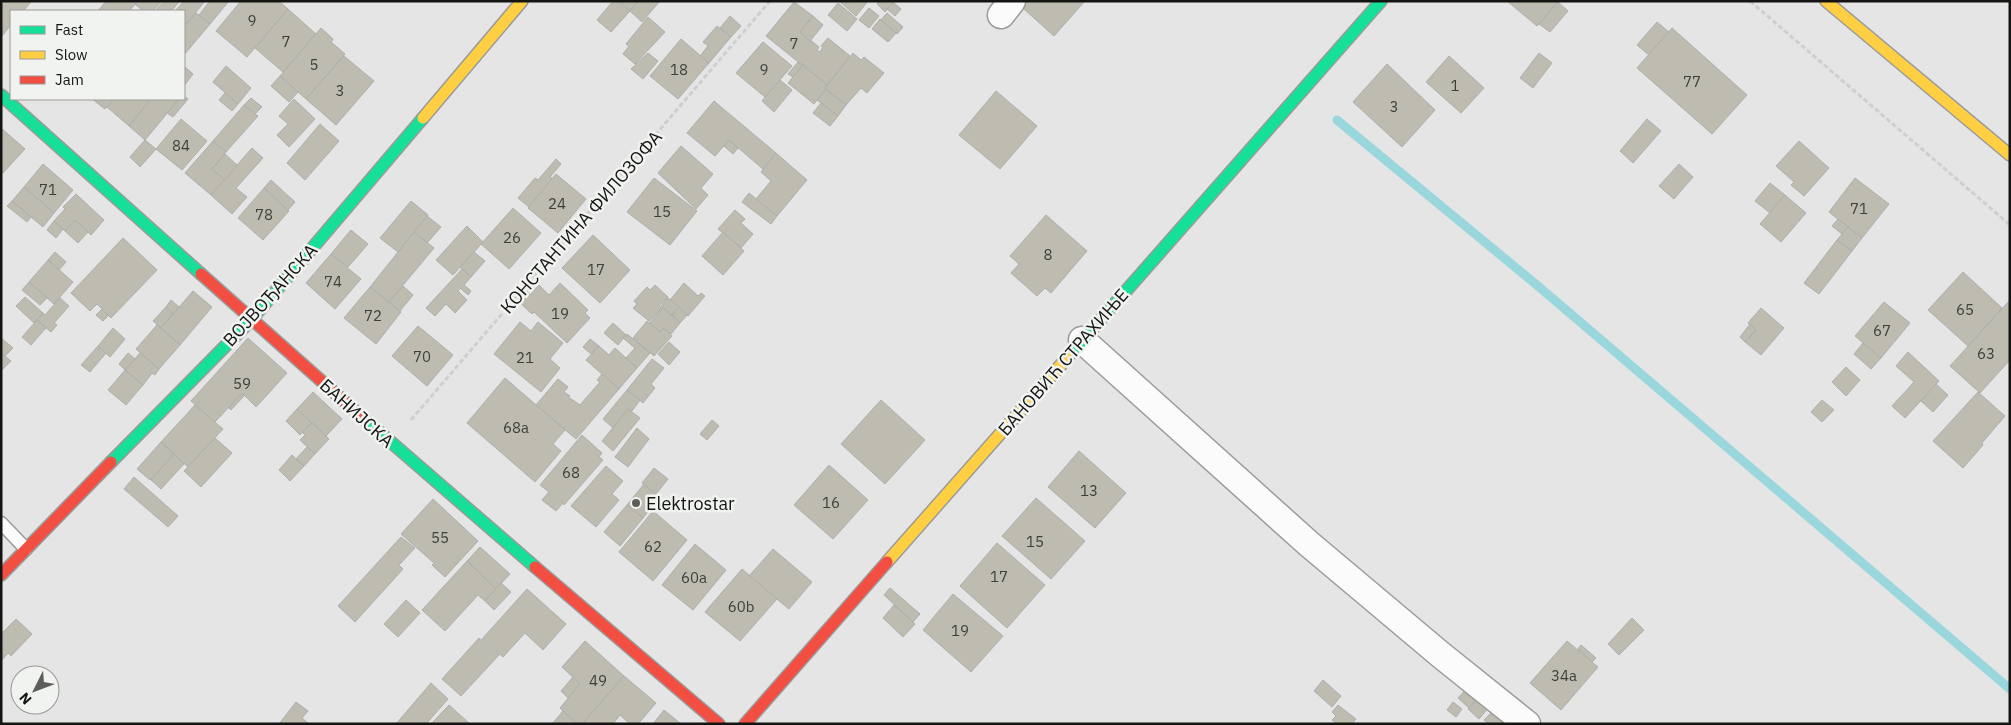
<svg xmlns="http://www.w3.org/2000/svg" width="2011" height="725" font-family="'IBM Plex Sans',sans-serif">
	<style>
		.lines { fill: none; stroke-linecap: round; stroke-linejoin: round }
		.stream { stroke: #9ad7dd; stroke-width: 9 }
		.building { fill: #bebcb0; stroke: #aeaeac }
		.lane-casing { stroke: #9a9b9a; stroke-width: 15 }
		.street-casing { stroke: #9a9b9a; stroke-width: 29 }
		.fast-casing { stroke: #9a9b9a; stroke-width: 14 }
		.slow-casing { stroke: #9a9b9a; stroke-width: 14 }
		.jam-casing { stroke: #9a9b9a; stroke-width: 14 }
		.path { stroke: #cecfce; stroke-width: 3; stroke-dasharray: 5 2.5; stroke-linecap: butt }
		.lane { stroke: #fbfbfb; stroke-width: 12 }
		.street { stroke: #fbfbfb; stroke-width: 26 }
		.fast { stroke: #16e098; stroke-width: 11 }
		.slow { stroke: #ffcf43; stroke-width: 11 }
		.jam { stroke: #f24e42; stroke-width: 11 }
		.poi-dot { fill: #5d5e5c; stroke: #f1f3f0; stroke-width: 2 }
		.labels { text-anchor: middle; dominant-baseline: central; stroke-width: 5; stroke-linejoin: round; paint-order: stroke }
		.number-label { font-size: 15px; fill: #3e3f3a }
		.street-label { font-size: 18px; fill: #141513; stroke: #f1f3f0 }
		.poi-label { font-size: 18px; fill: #141513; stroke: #f1f3f0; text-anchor: start }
	</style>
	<rect width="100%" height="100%" fill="#e4e5e4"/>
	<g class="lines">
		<polyline class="stream" points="1337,120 1538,286 2010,689"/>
	</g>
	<g class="building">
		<polygon points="1,1 32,1 23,11 11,11 11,25 2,36"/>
		<polygon points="106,1 138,1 129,11 98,11"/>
		<polygon points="138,1 162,1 153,11 143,11 135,4"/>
		<polygon points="164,1 180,1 171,11 155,11"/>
		<polygon points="184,1 205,1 184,27 184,11 175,11"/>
		<polygon points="210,1 229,1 210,24 199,15"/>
		<polygon points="241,1 279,1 288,9 247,57 216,31"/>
		<polygon points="613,1 619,1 630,11 611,32 597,20"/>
		<polygon points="619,1 638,1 630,11"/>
		<polygon points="638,1 660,1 642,22 630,11"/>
		<polygon points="839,1 868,1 856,16"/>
		<polygon points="879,1 892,1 893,3 885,12 877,4"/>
		<polygon points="1015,1 1085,1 1054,36"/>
		<polygon points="1507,1 1558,1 1537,26"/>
		<polygon points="794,2 813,16 800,32 819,47 817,50 820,52 823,47 821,46 828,38 850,56 827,85 766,36"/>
		<polygon points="893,2 901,9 895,16 887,9"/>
		<polygon points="1558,2 1568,11 1550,32 1539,24"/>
		<polygon points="838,3 857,19 847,31 828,15"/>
		<polygon points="869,8 879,16 869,28 859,20"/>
		<polygon points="288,9 316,34 283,72 255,48"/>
		<polygon points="196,13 210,24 184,55 184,27"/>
		<polygon points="887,13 903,27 897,34 881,20"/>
		<polygon points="730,16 741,26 731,37 720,28"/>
		<polygon points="813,16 823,25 810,41 800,32"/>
		<polygon points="648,17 665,32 635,64 623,54 629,46 626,44"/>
		<polygon points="880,19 896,33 888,42 872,29"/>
		<polygon points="1657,22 1669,32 1649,55 1637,45"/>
		<polygon points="717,26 731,37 709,63 700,56 708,46 703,42"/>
		<polygon points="321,28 333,39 331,42 345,54 306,99 280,76"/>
		<polygon points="1672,28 1747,95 1712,134 1637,68"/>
		<polygon points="681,39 709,63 678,99 650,76"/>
		<polygon points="763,42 792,66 765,97 736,73"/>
		<polygon points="648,53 658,61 643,79 631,69"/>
		<polygon points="853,53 861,60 864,57 884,73 867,93 861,88 846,105 825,88"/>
		<polygon points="1539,53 1552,63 1533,88 1520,78"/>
		<polygon points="344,56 374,81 336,125 306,99"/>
		<polygon points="1449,56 1484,88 1461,113 1426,82"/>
		<polygon points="798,62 803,65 793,77 788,74"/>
		<polygon points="1387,64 1435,110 1402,147 1353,102"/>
		<polygon points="803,65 827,85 825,88 826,89 814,104 788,83"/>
		<polygon points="184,66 193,74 184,86"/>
		<polygon points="226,66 251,88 238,104 213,82"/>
		<polygon points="280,76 298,92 289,102 271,86"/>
		<polygon points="780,80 792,90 774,112 762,101"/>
		<polygon points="826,89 846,105 838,116 817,100"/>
		<polygon points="996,91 1037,126 1000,169 959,135"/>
		<polygon points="225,93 238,104 232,111 219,100"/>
		<polygon points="184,96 188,99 173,117 167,113 179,99 184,99"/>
		<polygon points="251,98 262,107 255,114 244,105"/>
		<polygon points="92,99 114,99 105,109"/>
		<polygon points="114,99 151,99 129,126 107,107"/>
		<polygon points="151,99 179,99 145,140 129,126"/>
		<polygon points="294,99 315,119 289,147 277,135 288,124 279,116"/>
		<polygon points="714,101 776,153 763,169 729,140 715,156 687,133"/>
		<polygon points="821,103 838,116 830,126 813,113"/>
		<polygon points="244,105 258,116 226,152 213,141"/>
		<polygon points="181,119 207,141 182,170 156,149"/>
		<polygon points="1647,119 1661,131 1633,163 1620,151"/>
		<polygon points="320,124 339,141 305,180 287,163"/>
		<polygon points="1,128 25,149 1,175"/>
		<polygon points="145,140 156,149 140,167 130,157"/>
		<polygon points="729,140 738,148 733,154 724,146"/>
		<polygon points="213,141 226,152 212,169 225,180 211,195 185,173"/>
		<polygon points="1799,141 1829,168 1804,196 1791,185 1794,182 1776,166"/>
		<polygon points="681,146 713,174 701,188 708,195 696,209 658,173"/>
		<polygon points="252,148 263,158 236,188 247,197 232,214 211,195"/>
		<polygon points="776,153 807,180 777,216 756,199 771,181 761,172"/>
		<polygon points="225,154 237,165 225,180 212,169"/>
		<polygon points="556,159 561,164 550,177 553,179 529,207 518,198 535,178 538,180"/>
		<polygon points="43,164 73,190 54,213 24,187"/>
		<polygon points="1679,164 1693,177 1674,199 1659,186"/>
		<polygon points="556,174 586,199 558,233 528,208"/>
		<polygon points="654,178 697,211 670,245 627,212"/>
		<polygon points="1855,178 1889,204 1862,238 1829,212"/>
		<polygon points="271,180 295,202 288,210 264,188"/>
		<polygon points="1770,183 1785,195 1770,213 1755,201"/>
		<polygon points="24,187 54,213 43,227 12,201"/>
		<polygon points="264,188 289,211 263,240 238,218"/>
		<polygon points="749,193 777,216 771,224 742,202"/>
		<polygon points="76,194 104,220 91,235 75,220 65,231 54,221 65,209 63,207"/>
		<polygon points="1785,195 1806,213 1781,242 1760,224"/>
		<polygon points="12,201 31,217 27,222 7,206"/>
		<polygon points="411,201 428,215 398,252 380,238"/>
		<polygon points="513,208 541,233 509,269 481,244"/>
		<polygon points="735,210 745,219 741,223 753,234 741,248 718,229"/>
		<polygon points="1046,215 1087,251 1051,293 1045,288 1037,296 1011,273 1019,264 1010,256"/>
		<polygon points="427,216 441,227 427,243 414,232"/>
		<polygon points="1838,219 1848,227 1842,234 1832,226"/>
		<polygon points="75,220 88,232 78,243 65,231"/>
		<polygon points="54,221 63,229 56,238 47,230"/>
		<polygon points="467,226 483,242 453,275 436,260"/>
		<polygon points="1848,227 1862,238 1852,251 1837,240"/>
		<polygon points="351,230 368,244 348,267 331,254"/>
		<polygon points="414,232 434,248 389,302 370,287"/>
		<polygon points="723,232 744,251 723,275 702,256"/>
		<polygon points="593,235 630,270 600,303 562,268"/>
		<polygon points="123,238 157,270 111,318 97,304 90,311 71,293"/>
		<polygon points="1837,240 1852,251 1819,294 1804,283"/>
		<polygon points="55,252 66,262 59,270 48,260"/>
		<polygon points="474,252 485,261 471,277 460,267"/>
		<polygon points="331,254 361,279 335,309 306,283"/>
		<polygon points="48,260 73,282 54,304 29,282"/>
		<polygon points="462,269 471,277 464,285 471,291 468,295 460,288 458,291 467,300 455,313 446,304 435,316 426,308"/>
		<polygon points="1963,272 2002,308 1968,346 1928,310"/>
		<polygon points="29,282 47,298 40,305 22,290"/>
		<polygon points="560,283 588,310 585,313 590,318 567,343 534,312 532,314 518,301 527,291 530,295 539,285 549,295"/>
		<polygon points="684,283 698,296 701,293 705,296 688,316 670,300"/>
		<polygon points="655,285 668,297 659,306 662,308 649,321 633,308 637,304 634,301 647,287 650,290"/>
		<polygon points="403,286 413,295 400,311 389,302"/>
		<polygon points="370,287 401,312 376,344 344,318"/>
		<polygon points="193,291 212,307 180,345 161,328"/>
		<polygon points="25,297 43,313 34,323 16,306"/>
		<polygon points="60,298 69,306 54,323 57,325 51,332 37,320 43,313 45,315"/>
		<polygon points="668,298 679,307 672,315 661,306"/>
		<polygon points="171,300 179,307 173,314 166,307"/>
		<polygon points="2010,300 2010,360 1980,393 1950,366"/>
		<polygon points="1884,302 1910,323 1881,358 1855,336"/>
		<polygon points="166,307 173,314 161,328 153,321"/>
		<polygon points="679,307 687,315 680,323 672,315"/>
		<polygon points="663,308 680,323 671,334 663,328 660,332 649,323"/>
		<polygon points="1761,308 1784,328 1761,355 1745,342 1756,330 1748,323"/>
		<polygon points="102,309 108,316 103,321 96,315"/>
		<polygon points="37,320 46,328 31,345 22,337"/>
		<polygon points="647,321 660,332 663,328 672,336 654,356 633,338"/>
		<polygon points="520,322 531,331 538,322 563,343 550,359 560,368 541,392 494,354"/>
		<polygon points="613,323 626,335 618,345 604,333"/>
		<polygon points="1750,324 1756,330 1745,342 1740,337"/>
		<polygon points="157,325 180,345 159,369 136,349"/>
		<polygon points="418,326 453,355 427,386 392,356"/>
		<polygon points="113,328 125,339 110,357 98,346"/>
		<polygon points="627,334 650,353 637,368 626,358 635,348 623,338"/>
		<polygon points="1,338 13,348 5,356 1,353"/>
		<polygon points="248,338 287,373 256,407 242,393 215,422 191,401"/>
		<polygon points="590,339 599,346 591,354 583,347"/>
		<polygon points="669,342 680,352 669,365 658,354"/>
		<polygon points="1863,343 1881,358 1871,369 1854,354"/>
		<polygon points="98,346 106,353 90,372 81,365"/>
		<polygon points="599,346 609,355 615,348 637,368 619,389 586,360"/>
		<polygon points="1908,352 1939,381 1905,418 1892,406 1914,382 1896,366"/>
		<polygon points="1,353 11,361 1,371"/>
		<polygon points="128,353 135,359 125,370 119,364"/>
		<polygon points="140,353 159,369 155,375 152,373 143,385 125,370"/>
		<polygon points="652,359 664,368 651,384 655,388 643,403 627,390"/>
		<polygon points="1846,367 1860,380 1846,396 1832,382"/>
		<polygon points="125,370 143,385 126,405 108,390"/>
		<polygon points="602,374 619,389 576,439 536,405 558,379 568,387 564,392 570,396 568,397 580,405 600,382 597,380"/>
		<polygon points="505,378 565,430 553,444 561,451 535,482 467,423"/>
		<polygon points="1936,384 1948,395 1933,412 1921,401"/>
		<polygon points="627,390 640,400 632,411 628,409 613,428 603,419"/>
		<polygon points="313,392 342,419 326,436 297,409"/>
		<polygon points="1978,392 2005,416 1982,443 1983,445 1963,468 1933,441"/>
		<polygon points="242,393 244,396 231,410 229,408"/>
		<polygon points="881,400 925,440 885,484 841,444"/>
		<polygon points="1822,400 1834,410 1822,422 1811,412"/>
		<polygon points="195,405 223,429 188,467 161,442"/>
		<polygon points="297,409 312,423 300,435 286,421"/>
		<polygon points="628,409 640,418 613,451 602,441"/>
		<polygon points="712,420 719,426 707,440 700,434"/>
		<polygon points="312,423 329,439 315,454 300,440 305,435 302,432"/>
		<polygon points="637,428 649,439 628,467 615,457"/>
		<polygon points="582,435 602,453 599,457 603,460 564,505 563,503 556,511 542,500 549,492 540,485"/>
		<polygon points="215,438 232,453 201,487 184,471"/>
		<polygon points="161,442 174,454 150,480 137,469"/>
		<polygon points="307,447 315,454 304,466 296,459"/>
		<polygon points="1079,451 1126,493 1095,528 1048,487"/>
		<polygon points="174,454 184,464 161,489 151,480"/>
		<polygon points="292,455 304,466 290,481 279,470"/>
		<polygon points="829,465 868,500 833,539 794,505"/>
		<polygon points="606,466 623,481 612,494 619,500 596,527 571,506"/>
		<polygon points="654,468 668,479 656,494 642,483"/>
		<polygon points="134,477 178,516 168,527 124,489"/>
		<polygon points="644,484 659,497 643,518 627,505"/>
		<polygon points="1036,498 1085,541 1051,579 1002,536"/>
		<polygon points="433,499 478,541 445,577 432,565 434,563 401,534"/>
		<polygon points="627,505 643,518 620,546 604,532"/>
		<polygon points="653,511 687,540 653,581 619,552"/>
		<polygon points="401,537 415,548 399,565 403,569 355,622 338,606"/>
		<polygon points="997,543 1045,585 1007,628 960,586"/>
		<polygon points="695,544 726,570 693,610 662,585"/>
		<polygon points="480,547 510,574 496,589 467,561"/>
		<polygon points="773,549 812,582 789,609 749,576"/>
		<polygon points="467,561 496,589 485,601 478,595 445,631 422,610"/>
		<polygon points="742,569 777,599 740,641 705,612"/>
		<polygon points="501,583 511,592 494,610 485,601"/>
		<polygon points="890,588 920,614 913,622 884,595"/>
		<polygon points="527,589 566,624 543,650 525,633 503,657 482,639"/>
		<polygon points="953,594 1003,636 971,672 923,630"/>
		<polygon points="406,600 420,613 398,637 384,624"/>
		<polygon points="894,605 915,624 903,637 883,618"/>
		<polygon points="1632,618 1644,630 1619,655 1608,644"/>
		<polygon points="16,619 32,634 11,656 8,653 2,660 1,634"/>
		<polygon points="479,638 499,655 461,696 442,679"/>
		<polygon points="585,641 624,676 582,724 577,724 560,708 580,684 562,667"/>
		<polygon points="1567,641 1598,667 1561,710 1530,683"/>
		<polygon points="1581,645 1596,658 1592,662 1578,649"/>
		<polygon points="624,676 656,703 638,724 630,724 620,715 613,724 582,724"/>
		<polygon points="573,677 580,684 568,698 561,691"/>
		<polygon points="1323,680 1341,696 1332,707 1314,691"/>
		<polygon points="431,683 448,699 426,724 396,724"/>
		<polygon points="1468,687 1479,697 1469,708 1458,698"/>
		<polygon points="1479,697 1490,706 1479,719 1468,709"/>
		<polygon points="296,702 308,711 302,718 309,724 279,724"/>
		<polygon points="1453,702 1462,709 1456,717 1447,710"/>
		<polygon points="449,705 470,724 431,724"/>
		<polygon points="1338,705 1356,719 1352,724 1337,724 1332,720 1336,716 1332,712"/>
		<polygon points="664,710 681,724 653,724"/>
		<polygon points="1494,710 1510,724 1488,724 1484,720"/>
		<polygon points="563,711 577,724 552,724"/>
	</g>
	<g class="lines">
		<defs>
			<polyline id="lane" points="1,523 26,549"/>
			<g id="street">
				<polyline points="1001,15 1012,1"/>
				<polyline points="1082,340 1309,544 1441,655 1527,724"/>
			</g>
			<g id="fast">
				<polyline points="1,95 201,274"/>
				<polyline points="1067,358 1381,1"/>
				<polyline points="362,417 535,567"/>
				<polyline points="111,462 252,319 423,118"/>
			</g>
			<g id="slow">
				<polyline points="1826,1 2010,155"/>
				<polyline points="423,118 522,1"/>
				<polyline points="887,562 1067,358"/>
			</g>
			<g id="jam">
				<polyline points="201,274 362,417"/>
				<polyline points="535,567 719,724"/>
				<polyline points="1,575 111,462"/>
				<polyline points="745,724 887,562"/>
			</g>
		</defs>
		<use href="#lane" class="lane-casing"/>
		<use href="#street" class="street-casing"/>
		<use href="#fast" class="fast-casing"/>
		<use href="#slow" class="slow-casing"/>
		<use href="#jam" class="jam-casing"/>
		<g class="path">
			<polyline points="1750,1 2010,225"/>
			<polyline points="411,420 770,1"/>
		</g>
		<use href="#lane" class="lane"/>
		<use href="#street" class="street"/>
		<use href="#fast" class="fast"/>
		<use href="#slow" class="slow"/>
		<use href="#jam" class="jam"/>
	</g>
	<circle class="poi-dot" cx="636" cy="503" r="5"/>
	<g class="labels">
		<g class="number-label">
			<text x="252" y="20">9</text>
			<text x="286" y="41">7</text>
			<text x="794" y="43">7</text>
			<text x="314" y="64">5</text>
			<text x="679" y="69">18</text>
			<text x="764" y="69">9</text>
			<text x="1692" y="81">77</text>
			<text x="1455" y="85">1</text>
			<text x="340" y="90">3</text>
			<text x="1394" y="106">3</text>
			<text x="181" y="145">84</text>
			<text x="48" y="189">71</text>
			<text x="557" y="203">24</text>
			<text x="1859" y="208">71</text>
			<text x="662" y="211">15</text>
			<text x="264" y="214">78</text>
			<text x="512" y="237">26</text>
			<text x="1048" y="254">8</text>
			<text x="596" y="269">17</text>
			<text x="333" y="281">74</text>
			<text x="1965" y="309">65</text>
			<text x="560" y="313">19</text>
			<text x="373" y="315">72</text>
			<text x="1882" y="330">67</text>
			<text x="1986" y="353">63</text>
			<text x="422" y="356">70</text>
			<text x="525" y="357">21</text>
			<text x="242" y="383">59</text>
			<text x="516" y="427">68a</text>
			<text x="571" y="472">68</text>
			<text x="1089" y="490">13</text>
			<text x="831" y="502">16</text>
			<text x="440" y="537">55</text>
			<text x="1035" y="541">15</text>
			<text x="653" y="546">62</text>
			<text x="999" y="576">17</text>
			<text x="694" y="577">60a</text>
			<text x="741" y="606">60b</text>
			<text x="960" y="630">19</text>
			<text x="1564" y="675">34a</text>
			<text x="598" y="680">49</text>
		</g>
		<g class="street-label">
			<text transform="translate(581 222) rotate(-49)">КОНСТАНТИНА ФИЛОЗОФА</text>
			<text transform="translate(270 295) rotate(-48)">ВОЈВОЂАНСКА</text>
			<text transform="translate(1063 362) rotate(-49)">БАНОВИЋ СТРАХИЊЕ</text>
			<text transform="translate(357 413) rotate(42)">БАНИЈСКА</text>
		</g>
		<g class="poi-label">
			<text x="646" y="503">Elektrostar</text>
		</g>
	</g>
	<rect width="2011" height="725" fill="none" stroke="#141513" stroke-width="5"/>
	<rect x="10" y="10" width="175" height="90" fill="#f1f3f0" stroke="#999a98"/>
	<rect x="20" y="26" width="25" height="8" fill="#16e098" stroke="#999a98"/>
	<text x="55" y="35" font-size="15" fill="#141513">Fast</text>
	<rect x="20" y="51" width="25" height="8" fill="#ffcf43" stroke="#999a98"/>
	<text x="55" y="60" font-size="15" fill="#141513">Slow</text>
	<rect x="20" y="76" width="25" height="8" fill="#f24e42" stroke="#999a98"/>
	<text x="55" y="85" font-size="15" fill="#141513">Jam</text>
	<g transform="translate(35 690) rotate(228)"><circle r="24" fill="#f1f3f0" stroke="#999a98"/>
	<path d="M0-4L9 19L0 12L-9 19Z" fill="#5d5e5c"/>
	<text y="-8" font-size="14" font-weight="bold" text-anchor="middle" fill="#141513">N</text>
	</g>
</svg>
